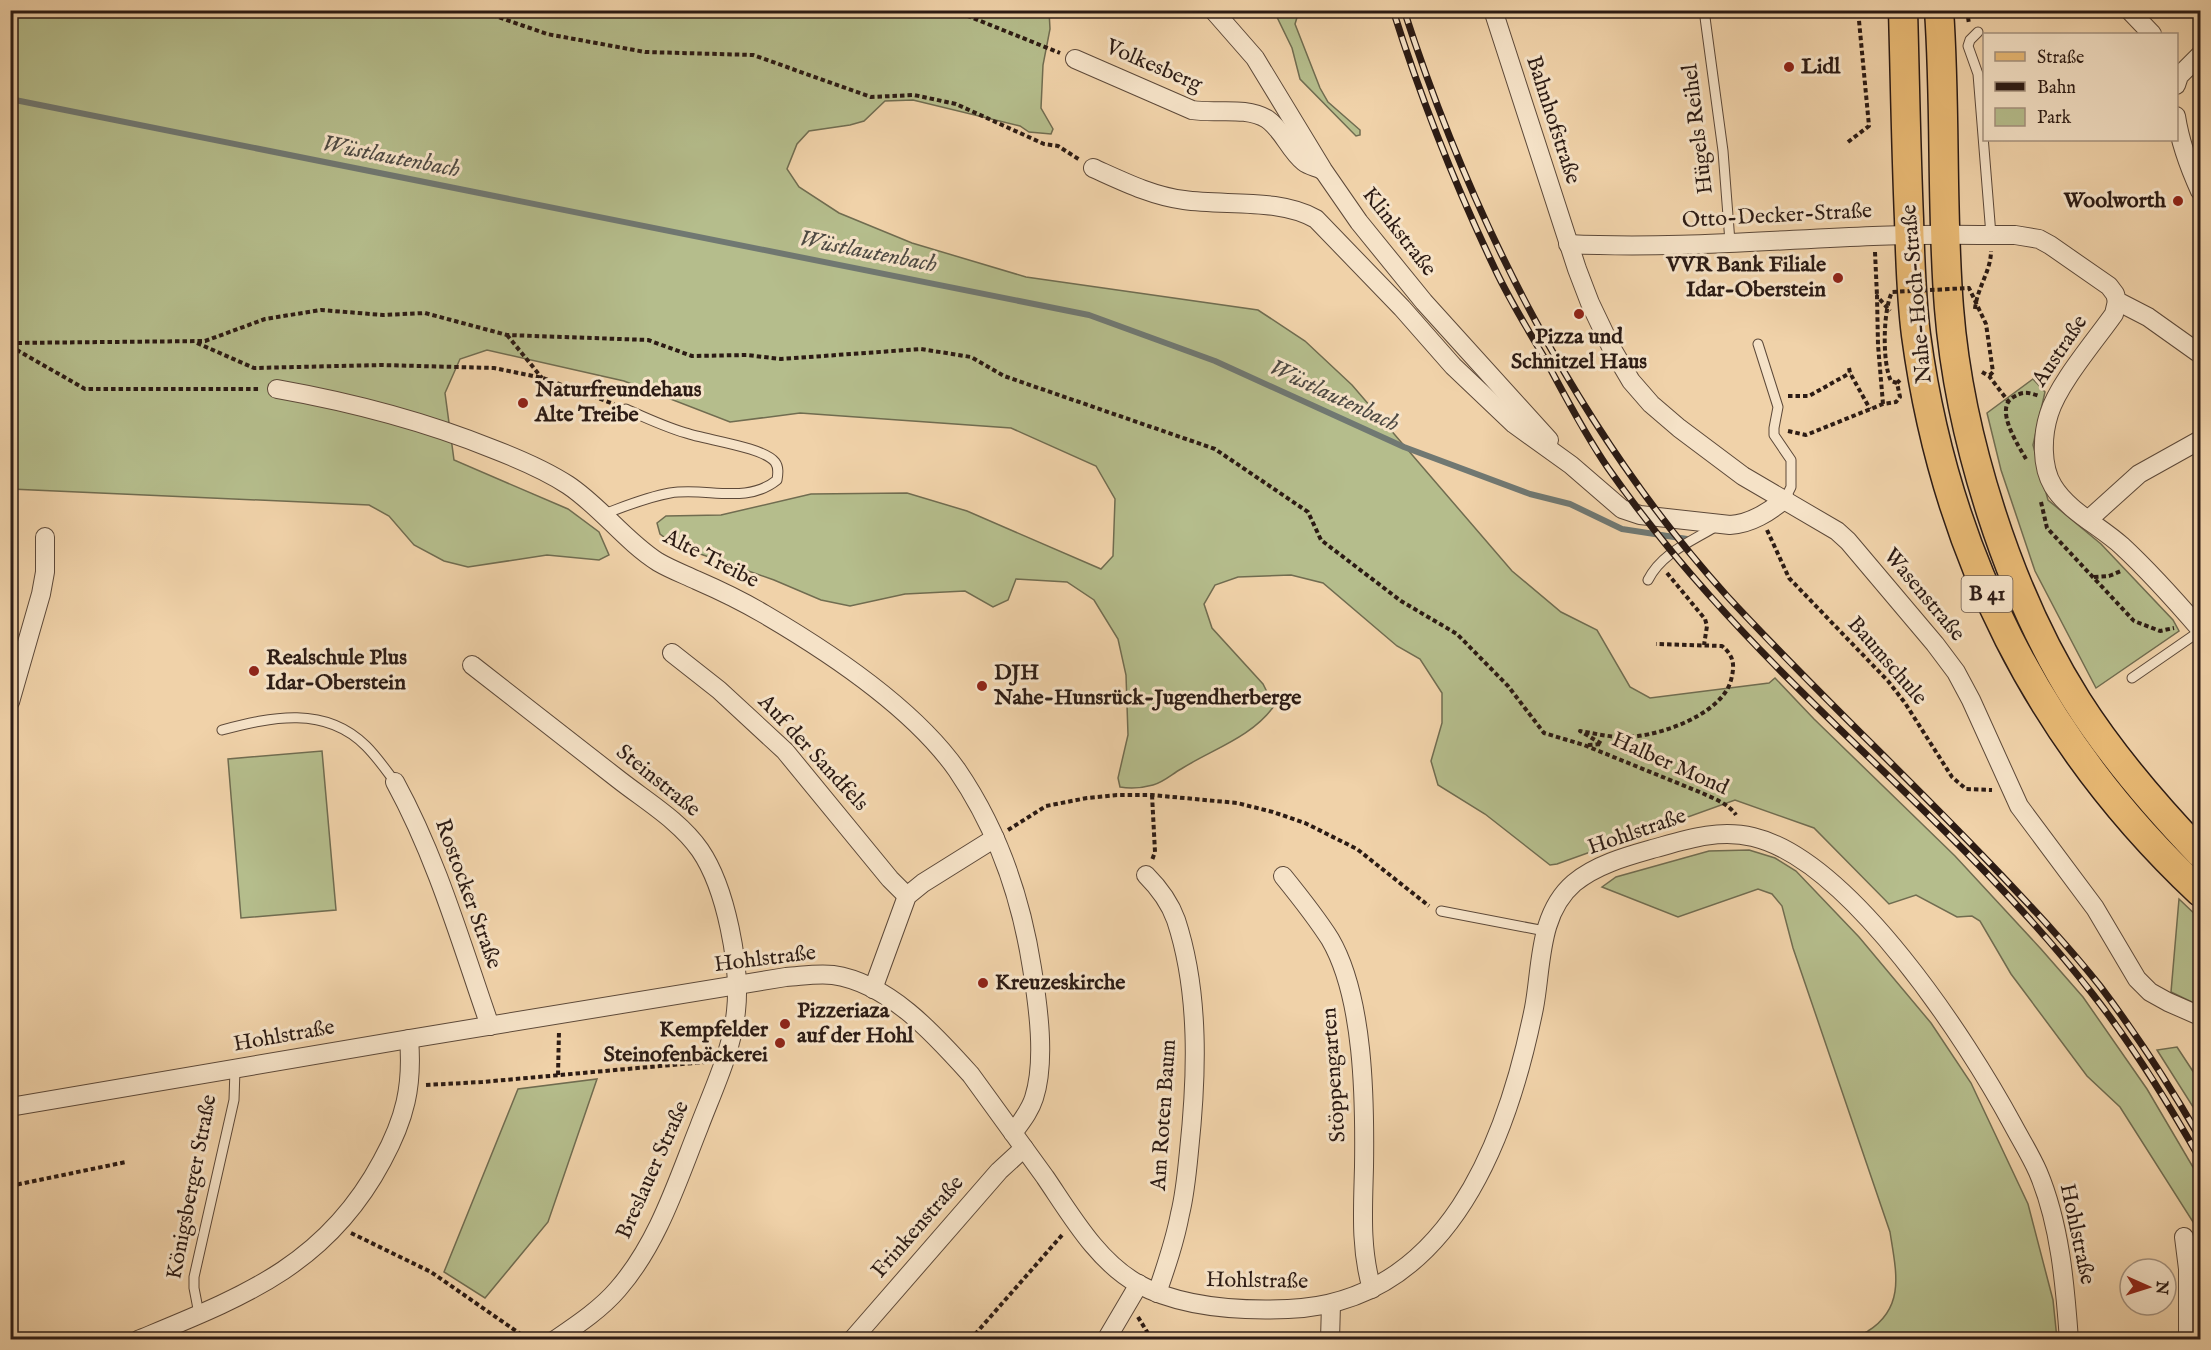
<svg xmlns="http://www.w3.org/2000/svg" width="2211" height="1350" font-family="'IM FELL English',serif">
	<style>
		.green { fill: #b5bd8c; stroke: #706c50; stroke-width: 1.5 }
		.lines { fill: none; stroke-linecap: round; stroke-linejoin: round }
		.stream { stroke: #707872; stroke-width: 6 }
		.lane-casing { stroke: #5d4939; stroke-width: 11 }
		.street-casing { stroke: #5d4939; stroke-width: 20 }
		.primary-casing { stroke: #2c1b14; stroke-width: 31 }
		.path { stroke: #2c1b14; stroke-width: 4; stroke-dasharray: 4.5 3; stroke-linecap: butt }
		.lane { stroke: #f5e2c7; stroke-width: 9 }
		.street { stroke: #f5e2c7; stroke-width: 18 }
		.primary { stroke: #e8b974; stroke-width: 28 }
		.rail-casing { stroke: #2c1b14; stroke-width: 7 }
		.rail { stroke: #f5e2c7; stroke-width: 4.5; stroke-dasharray: 14; stroke-linecap: butt }
		.path-bridge { stroke: #2c1b14; stroke-width: 4; stroke-dasharray: 4.5 3; stroke-linecap: butt }
		.poi-dot { fill: #8f2418; stroke: #f5e2c7; stroke-width: 2 }
		.labels { text-anchor: middle; dominant-baseline: central; stroke-width: 6; stroke-linejoin: round; paint-order: stroke }
		.shield { fill: #f5e2c7; stroke: #68574a; stroke-width: 1.5 }
		.shield-label { font-size: 21px; font-weight: bold; fill: #2c1b14 }
		.street-label { font-size: 22px; fill: #2c1b14; stroke: #f5e2c7 }
		.poi-label { font-size: 22px; font-weight: bold; fill: #2c1b14; stroke: #f5e2c7; text-anchor: start }
		.water-label { font-size: 24px; font-style: italic; fill: #4e4a43; stroke: #f5e2c7 }
	</style>
	<rect width="100%" height="100%" fill="#f0d2a9"/>
	<filter id="stains"><feTurbulence type="fractalNoise" baseFrequency=".00333" numOctaves="4"/><feColorMatrix values="0 0 0 0 .2 0 0 0 0 .09 0 0 0 0 .02 0 0 0 .5 -.17"/></filter>
	<radialGradient id="worn" r=".72"><stop offset=".6" stop-color="#630" stop-opacity="0"/><stop offset="1" stop-color="#630" stop-opacity=".3"/></radialGradient>
	<g class="green">
		<path d="M10,11H1049L1050,29L1043,65L1041,108L1053,129L1051,134L1029,132L1020,126L913,100L885,101L864,121L850,125L809,131L797,144L787,169L799,187L839,213L912,243L1026,277L1258,310L1305,341L1352,385L1512,571L1561,612L1597,630L1630,687L1650,698L1769,683L1775,678L1814,719L1955,856L2041,949L2083,997L2147,1089L2200,1179V1233L2120,1107L2087,1076L2011,974L1980,921L1972,916L1957,917L1916,895L1889,904L1814,828L1735,800L1557,864L1550,865L1485,814L1438,785L1431,761L1442,723V693L1420,659L1397,646L1323,583L1291,575L1238,577L1215,585L1204,604L1212,628L1263,684L1274,706C1252,737 1213,749 1181,769C1172,774 1164,782 1153,785C1142,788 1131,789 1120,787L1118,778L1128,735L1126,675L1118,639L1094,600L1067,582L1016,579L1008,600L993,607L965,591L905,594L850,606L821,600L774,580L675,545L660,534L657,523L666,516L721,515L811,494L907,493L967,511L1101,569L1113,556L1115,499L1096,466L1011,428L800,413L730,422L624,381L487,350L460,359L445,393L454,460L568,509L599,532L609,555L599,560L547,555L468,567L444,561L414,545L389,516L369,505L11,489Z"/>
		<polygon points="1274,11 1299,11 1295,24 1320,88 1328,102 1360,130 1360,135 1356,136 1300,79 1292,48"/>
		<polygon points="2033,379 2045,392 2033,445 2048,500 2101,544 2173,620 2179,631 2096,688 2035,571 2001,470 1987,413"/>
		<polygon points="322,751 336,910 241,918 228,759"/>
		<path d="M1749,850L1775,858L1796,871L1859,937L1931,1023L1971,1083L2028,1204L2053,1300L2057,1339H1845C1853,1337 1862,1335 1868,1331C1906,1307 1896,1271 1890,1232L1793,948L1782,906L1772,894L1758,889L1678,917L1602,887L1616,877L1709,851Z"/>
		<polygon points="2179,899 2200,919 2200,1006 2171,992"/>
		<polygon points="2177,1047 2200,1082 2200,1118 2157,1050"/>
		<polygon points="597,1079 548,1222 485,1298 444,1272 518,1089"/>
	</g>
	<g class="lines">
		<polyline class="stream" points="10,99 1089,315 1215,361 1404,447 1530,494 1570,504 1622,529 1687,539"/>
		<defs>
			<g id="lane">
				<polyline points="1704,10 1723,151 1730,242"/>
				<polyline points="1978,32 1970,40 1968,46 1978,74 1991,235"/>
				<polyline points="1758,344 1778,407 1774,428 1774,435 1791,460 1791,487 1785,499"/>
				<path d="M604,514C626,506 647,497 670,493C707,487 746,505 777,480C778,474 779,467 775,462C763,447 706,440 686,433C665,427 646,418 626,409"/>
				<path d="M1648,580C1662,552 1693,541 1718,525"/>
				<polyline points="2132,678 2200,631"/>
				<path d="M222,730C271,717 325,705 366,746C377,757 386,770 395,782"/>
				<polyline points="1441,911 1545,931"/>
				<polyline points="199,1314 194,1288 194,1277 234,1100 235,1069"/>
			</g>
			<g id="street">
				<polyline points="1213,10 1255,58 1323,170 1359,222 1424,302 1549,440"/>
				<polyline points="1493,10 1577,269 1590,303 1611,347 1631,381 1651,404 1679,428 1743,476 1837,531 1848,541 1935,644 1956,672 1971,700 2019,806 2095,908 2137,979 2150,992 2168,1002 2200,1016"/>
				<polyline points="2129,10 2152,34"/>
				<path d="M1075,59L1192,110C1216,114 1245,106 1267,119C1283,130 1289,150 1304,162C1309,166 1316,167 1322,170"/>
				<polyline points="2176,85 2179,76 2200,55"/>
				<path d="M2176,116C2180,142 2189,167 2200,191"/>
				<path d="M1093,168C1122,181 1152,196 1184,200C1225,206 1280,198 1316,219L1402,308L1453,366L1514,424L1571,465L1622,509L1640,515L1730,525C1751,524 1769,512 1785,499"/>
				<path d="M1568,244C1670,249 1772,240 1873,236C1920,234 1968,235 2015,235L2039,239L2050,245L2109,286L2115,294L2117,301L2148,317L2200,354"/>
				<path d="M2117,301L2114,314C2095,341 2058,384 2049,414C2042,436 2041,466 2053,486C2068,511 2100,526 2122,546C2150,572 2175,600 2200,629"/>
				<path d="M277,389C350,402 424,421 493,449C519,459 545,470 568,485C601,507 625,541 658,562C670,569 683,574 696,580C719,590 742,601 764,614C829,652 914,709 957,770C998,830 1021,897 1032,968C1038,1005 1046,1061 1034,1098C1030,1111 1021,1122 1013,1133"/>
				<polyline points="2088,520 2139,474 2200,440"/>
				<polyline points="672,653 719,690 785,751 890,879 907,896"/>
				<path d="M472,665C521,703 570,741 618,779C646,801 680,821 700,850C726,888 741,966 736,1011C732,1051 713,1090 699,1127C677,1182 658,1243 618,1289C601,1309 577,1325 555,1340"/>
				<polyline points="10,702 41,594 45,572 45,537"/>
				<path d="M395,782C437,859 461,943 490,1026"/>
				<path d="M1146,875C1159,888 1170,903 1176,920C1200,993 1197,1076 1189,1151C1187,1172 1185,1194 1180,1214C1175,1241 1166,1267 1157,1293"/>
				<path d="M1283,876C1300,897 1316,917 1330,939C1364,997 1365,1100 1364,1167C1363,1208 1360,1249 1372,1289"/>
				<polyline points="873,989 907,896 923,883 995,838"/>
				<path d="M10,1107L409,1039L786,977C802,976 818,973 833,975C889,983 935,1035 971,1075C996,1109 1020,1143 1045,1177C1071,1215 1097,1261 1138,1284C1182,1308 1239,1311 1288,1309C1447,1303 1507,1142 1534,1008C1542,966 1538,914 1574,883C1597,864 1628,856 1656,848C1688,839 1719,829 1753,837C1850,860 1967,1040 2013,1125C2021,1140 2031,1156 2038,1172C2060,1224 2065,1284 2069,1340"/>
				<polyline points="2184,1237 2188,1269 2188,1340"/>
				<path d="M138,1340C242,1297 326,1266 382,1161C405,1119 413,1086 409,1039"/>
				<polyline points="852,1340 999,1171 1024,1148"/>
				<polyline points="1106,1340 1139,1284"/>
				<polyline points="1330,1340 1331,1304"/>
			</g>
			<g id="primary">
				<path d="M1903,10C1905,80 1906,149 1909,219C1910,257 1911,296 1916,335C1945,552 2040,742 2200,892"/>
				<path d="M1939,10C1946,109 1941,209 1949,308C1959,436 2008,592 2077,701C2112,756 2155,806 2200,853"/>
			</g>
		</defs>
		<use href="#lane" class="lane-casing"/>
		<use href="#street" class="street-casing"/>
		<use href="#primary" class="primary-casing"/>
		<g class="path">
			<polyline points="478,10 547,34 645,52 753,55 871,97 914,95 956,104 1044,144 1058,146 1080,160"/>
			<polyline points="953,10 1060,53"/>
			<polyline points="1967,10 1969,24"/>
			<polyline points="1848,142 1869,126 1858,10"/>
			<polyline points="1875,252 1877,296"/>
			<path d="M1975,309C1977,288 1991,271 1991,251"/>
			<polyline points="507,335 542,378"/>
			<path d="M10,343L205,341L265,319L321,310L383,315L425,313L507,335L648,340L692,356L747,355L781,359L921,349L971,357L1004,376L1215,449L1308,512L1321,540L1401,601L1457,634L1508,686L1544,733L1584,745L1702,793C1713,798 1729,804 1736,815"/>
			<polyline points="197,343 254,368 382,365 494,368 543,378 614,404"/>
			<polyline points="10,346 85,389 259,389"/>
			<polyline points="1849,368 1850,373 1870,409"/>
			<polyline points="1982,372 1989,376 2008,401"/>
			<polyline points="1788,396 1809,396 1850,373"/>
			<polyline points="1883,404 1878,345 1877,296 1890,311"/>
			<polyline points="1788,431 1806,435 1883,404 1896,402 1900,397 1897,383 1900,380"/>
			<path d="M2026,459C2018,445 1995,410 2012,398C2022,391 2028,392 2039,396"/>
			<polyline points="2041,502 2047,528 2134,621 2160,631 2174,628"/>
			<polyline points="1767,530 1789,578 1888,681 1905,703 1952,777 1966,789 1992,790"/>
			<polyline points="1667,573 1705,619 1707,626 1704,645"/>
			<polyline points="2094,577 2109,576 2121,571"/>
			<path d="M1588,745L1602,744L1580,731C1592,733 1605,736 1617,737C1651,740 1722,716 1731,680C1735,665 1734,656 1722,646L1656,644"/>
			<polyline points="1152,795 1155,852 1152,860"/>
			<polyline points="1008,830 1046,806 1087,798 1117,795 1152,795 1237,803 1273,812 1305,823 1357,849 1429,906"/>
			<polyline points="558,1075 559,1031"/>
			<polyline points="426,1085 482,1082 705,1062"/>
			<polyline points="10,1186 126,1162"/>
			<polyline points="351,1233 431,1272 529,1340"/>
			<polyline points="1138,1317 1152,1340"/>
			<polyline points="970,1340 1063,1234"/>
		</g>
		<use href="#lane" class="lane"/>
		<use href="#street" class="street"/>
		<use href="#primary" class="primary"/>
		<defs>
			<g id="rail">
				<path d="M1393,10C1421,99 1455,185 1495,269C1509,299 1527,328 1544,357C1564,394 1584,433 1608,468C1639,512 1674,556 1710,596C1832,733 1978,847 2091,992C2132,1044 2167,1101 2200,1159"/>
				<path d="M1404,10C1472,221 1578,431 1727,596C1816,692 1912,781 2002,876C2036,912 2070,948 2100,986C2137,1035 2170,1086 2200,1138"/>
			</g>
		</defs>
		<use href="#rail" class="rail-casing"/>
		<use href="#rail" class="rail"/>
		<path class="path-bridge" d="M1897,383L1891,381C1882,363 1883,310 1892,292L1969,288L1986,324L1993,372L1989,376"/>
	</g>
	<g class="poi-dot">
		<circle cx="1789" cy="67" r="6"/>
		<circle cx="2178" cy="201" r="6"/>
		<circle cx="1838" cy="278" r="6"/>
		<circle cx="1579" cy="314" r="6"/>
		<circle cx="523" cy="403" r="6"/>
		<circle cx="254" cy="671" r="6"/>
		<circle cx="982" cy="686" r="6"/>
		<circle cx="983" cy="983" r="6"/>
		<circle cx="785" cy="1024" r="6"/>
		<circle cx="780" cy="1043" r="6"/>
	</g>
	<g class="labels">
		<rect class="shield" x="1961.5" y="576" width="51" height="36" rx="4.5"/>
		<g class="shield-label">
			<text x="1987" y="594">B 41</text>
		</g>
		<g class="street-label">
			<text transform="translate(1154 66) rotate(23)">Volkesberg</text>
			<text transform="translate(1553 120) rotate(72)">Bahnhofstraße</text>
			<text transform="translate(1698 129) rotate(-97)">Hügels Reihel</text>
			<text transform="translate(1777 216) rotate(-3)">Otto-Decker-Straße</text>
			<text transform="translate(1399 232) rotate(52)">Klinkstraße</text>
			<text transform="translate(1917 294) rotate(-95)">Nahe-Hoch-Straße</text>
			<text transform="translate(2060 351) rotate(-56)">Austraße</text>
			<text transform="translate(711 559) rotate(27)">Alte Treibe</text>
			<text transform="translate(1924 595) rotate(50)">Wasenstraße</text>
			<text transform="translate(1887 661) rotate(49)">Baumschule</text>
			<text transform="translate(813 753) rotate(47)">Auf der Sandfels</text>
			<text transform="translate(1670 764) rotate(24)">Halber Mond</text>
			<text transform="translate(658 781) rotate(39)">Steinstraße</text>
			<text transform="translate(1637 832) rotate(-19)">Hohlstraße</text>
			<text transform="translate(468 894) rotate(70)">Rostocker Straße</text>
			<text transform="translate(765 959) rotate(-7)">Hohlstraße</text>
			<text transform="translate(284 1036) rotate(-10)">Hohlstraße</text>
			<text transform="translate(1334 1075) rotate(-94)">Stöppengarten</text>
			<text transform="translate(1164 1115) rotate(-86)">Am Roten Baum</text>
			<text transform="translate(653 1170) rotate(-66)">Breslauer Straße</text>
			<text transform="translate(192 1187) rotate(-79)">Königsberger Straße</text>
			<text transform="translate(918 1227) rotate(-49)">Frinkenstraße</text>
			<text transform="translate(2077 1234) rotate(78)">Hohlstraße</text>
			<text transform="translate(1257 1281) rotate(1)">Hohlstraße</text>
		</g>
		<g class="poi-label">
			<text x="1801" y="67">Lidl</text>
			<text x="2166" y="201" text-anchor="end">Woolworth</text>
			<text x="1826" y="265" text-anchor="end">VVR Bank Filiale<tspan x="1826" dy="25">Idar-Oberstein</tspan></text>
			<text x="1579" y="337" text-anchor="middle">Pizza und<tspan x="1579" dy="25">Schnitzel Haus</tspan></text>
			<text x="535" y="390">Naturfreundehaus<tspan x="535" dy="25">Alte Treibe</tspan></text>
			<text x="266" y="658">Realschule Plus<tspan x="266" dy="25">Idar-Oberstein</tspan></text>
			<text x="994" y="673">DJH<tspan x="994" dy="25">Nahe-Hunsrück-Jugendherberge</tspan></text>
			<text x="995" y="983">Kreuzeskirche</text>
			<text x="797" y="1011">Pizzeriaza<tspan x="797" dy="25">auf der Hohl</tspan></text>
			<text x="768" y="1030" text-anchor="end">Kempfelder<tspan x="768" dy="25">Steinofenbäckerei</tspan></text>
		</g>
		<g class="water-label">
			<text transform="translate(391 157) rotate(11)">Wüstlautenbach</text>
			<text transform="translate(868 252) rotate(11)">Wüstlautenbach</text>
			<text transform="translate(1334 396) rotate(25)">Wüstlautenbach</text>
		</g>
	</g>
	<rect width="2211" height="1350" fill="none" stroke="#f0d2a9" stroke-width="36"/>
	<rect x="12" y="12" width="2187" height="1326" fill="none" stroke="#2c1b14" stroke-width="3"/>
	<rect x="18" y="18" width="2175" height="1314" fill="none" stroke="#2c1b14" stroke-width="1.5"/>
	<rect x="1983" y="33" width="195" height="108" fill="#f5e2c7" stroke="#a5927f" stroke-width="1.5"/>
	<rect x="1995" y="52" width="30" height="9" fill="#e8b974" stroke="#a5927f" stroke-width="1.5"/>
	<text x="2037" y="63" font-size="18" fill="#2c1b14">Straße</text>
	<rect x="1995" y="82" width="30" height="9" fill="#2c1b14" stroke="#a5927f" stroke-width="1.5"/>
	<text x="2037" y="93" font-size="18" fill="#2c1b14">Bahn</text>
	<rect x="1995" y="108" width="30" height="18" fill="#b5bd8c" stroke="#a5927f" stroke-width="1.5"/>
	<text x="2037" y="123" font-size="18" fill="#2c1b14">Park</text>
	<g transform="translate(2148 1287) rotate(93)"><circle r="28" fill="#f5e2c7" stroke="#a5927f" stroke-width="1.5"/>
	<path d="M0-4.5L10 22L0 15L-10 22Z" fill="#8f2418"/>
	<text y="-9" font-size="16" font-weight="bold" text-anchor="middle" fill="#2c1b14">N</text>
	</g>
	<rect width="100%" height="100%" filter="url(#stains)"/>
	<rect width="100%" height="100%" fill="url(#worn)"/>
</svg>
